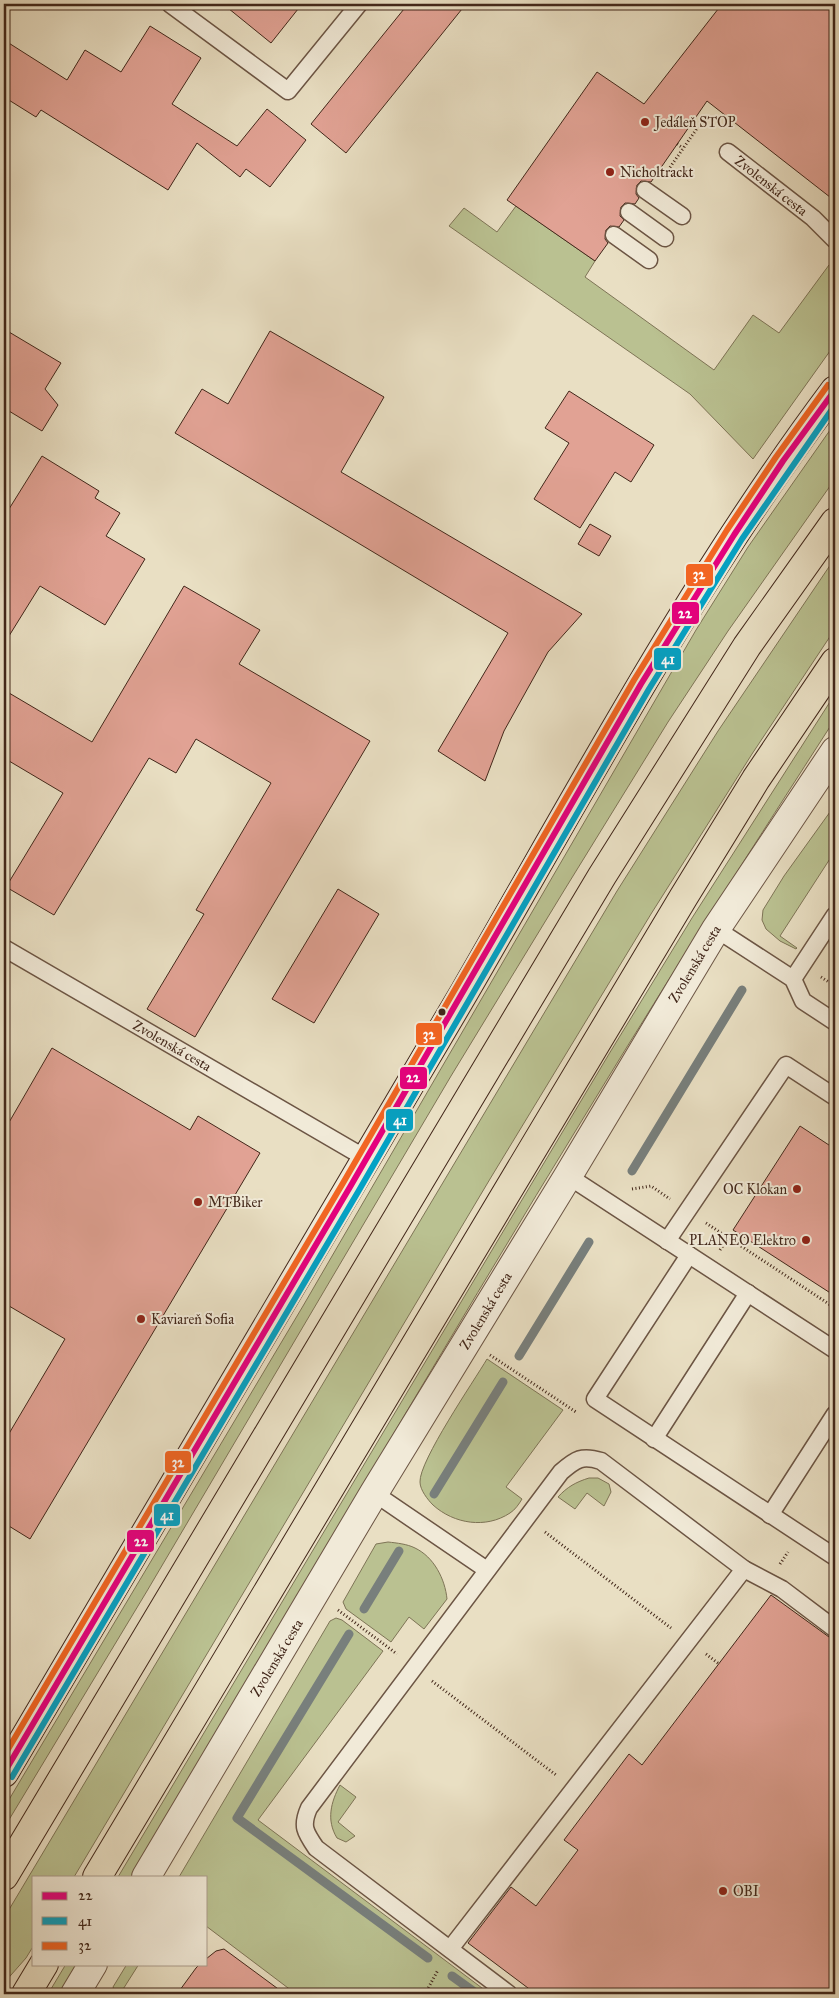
<svg xmlns="http://www.w3.org/2000/svg" width="839" height="1998" font-family="'IM FELL Great Primer',serif">
	<style>
		.green { fill: #bac191; stroke: #7e7456 }
		.lines { fill: none; stroke-linecap: round; stroke-linejoin: round }
		.stream { stroke: #787f7c; stroke-width: 9 }
		.building { fill: #e1a294; stroke: #42271a }
		.service-casing { stroke: #6c5544; stroke-width: 19 }
		.minor-casing { stroke: #6c5544; stroke-width: 30 }
		.secondary-casing { stroke: #42271a; stroke-width: 30 }
		.motorway-casing { stroke: #42271a; stroke-width: 30 }
		.path { stroke: #42271a; stroke-width: 3; stroke-dasharray: 1 2.5; stroke-linecap: butt }
		.service { stroke: #f1ead8; stroke-width: 16 }
		.minor { stroke: #f1ead8; stroke-width: 28 }
		.secondary { stroke: #f1ead8; stroke-width: 28 }
		.motorway { stroke: #e9dfc3; stroke-width: 28 }
		.bus-1-casing { stroke: #f1ead8; stroke-width: 10 }
		.bus-2-casing { stroke: #f1ead8; stroke-width: 10 }
		.bus-3-casing { stroke: #f1ead8; stroke-width: 10 }
		.bus-1 { stroke: #e5007d; stroke-width: 6 }
		.bus-2 { stroke: #03a2c5; stroke-width: 6 }
		.bus-3 { stroke: #f26522; stroke-width: 6 }
		.poi-dot { fill: #8f2418; stroke: #f1ead8; stroke-width: 2 }
		.bus-dot { fill: #42271a; stroke: #f1ead8; stroke-width: 2 }
		.labels { text-anchor: middle; dominant-baseline: central; stroke-width: 4; stroke-linejoin: round; paint-order: stroke }
		.poi-label { font-size: 14px; fill: #42271a; stroke: #f1ead8; text-anchor: start }
		.street-label { font-size: 14px; fill: #42271a; stroke: #f1ead8 }
		.line-badge { stroke: #f1ead8; stroke-width: 2 }
		.badge-label { font-size: 14px; text-anchor: middle; font-weight: bold; fill: #fff }
	</style>
	<rect width="100%" height="100%" fill="#e9dfc3"/>
	<filter id="stains"><feTurbulence type="fractalNoise" baseFrequency=".004" numOctaves="4"/><feColorMatrix values="0 0 0 0 .2 0 0 0 0 .09 0 0 0 0 .02 0 0 0 .5 -.17"/></filter>
	<radialGradient id="worn" r=".72"><stop offset=".6" stop-color="#630" stop-opacity="0"/><stop offset="1" stop-color="#630" stop-opacity=".3"/></radialGradient>
	<g class="green">
		<polygon points="516,206 595,261 585,277 714,370 753,315 779,333 829,265 835,269 835,344 753,459 690,394 449,226 464,208 497,232"/>
		<polygon points="835,423 835,479 728,631 668,722 565,889 451,1076 147,1591 4,1828 4,1808 303,1306 696,630 748,547"/>
		<polygon points="835,558 835,629 752,754 651,914 490,1179 74,1877 34,1877 34,1945 26,1958 4,1983 4,1918 617,891 718,731"/>
		<path d="M835,694V719C754,845 673,971 595,1099C437,1356 286,1618 131,1877H118L609,1054L692,918Z"/>
		<polygon points="835,805 835,851 780,936 797,948 796,949 780,941 766,929 762,920 763,910 784,876"/>
		<path d="M487,1359L563,1410L506,1487L522,1499C519,1504 515,1510 510,1513C486,1529 454,1524 433,1505C428,1500 420,1490 420,1482C419,1461 474,1381 487,1359Z"/>
		<path d="M589,1478H598L609,1484L611,1492L604,1506L587,1493L575,1509L558,1497C567,1487 576,1482 589,1478Z"/>
		<path d="M388,1542C397,1543 407,1544 415,1548C434,1557 445,1579 447,1599L424,1629L409,1617L391,1642L346,1609L343,1602L376,1544Z"/>
		<polygon points="336,1618 342,1620 383,1651 258,1820 490,1994 296,1994 206,1926 206,1877 179,1877 330,1621"/>
		<path d="M340,1785L356,1797L338,1822L355,1836L346,1842L337,1838C326,1820 331,1802 340,1785Z"/>
		<polygon points="66,1964 79,1964 61,1994 48,1994"/>
		<polygon points="127,1964 139,1964 120,1994 116,1994 113,1987"/>
	</g>
	<g class="lines">
		<g class="stream">
			<polyline points="632,1171 742,990"/>
			<polyline points="519,1356 589,1242"/>
			<polyline points="434,1494 503,1382"/>
			<polyline points="364,1609 399,1551"/>
			<polyline points="349,1634 237,1818 428,1958"/>
			<polyline points="452,1976 477,1994"/>
		</g>
	</g>
	<g class="building">
		<polygon points="223,4 302,4 271,43"/>
		<polygon points="408,4 466,4 346,153 311,124"/>
		<polygon points="722,4 835,4 835,201 707,101 651,182 641,181 637,185 636,194 639,198 635,204 625,203 621,207 620,216 624,220 619,227 610,226 606,230 605,239 608,243 595,261 507,200 597,72 644,104"/>
		<polygon points="150,26 201,58 172,104 237,146 267,109 306,140 270,187 246,169 240,177 197,143 168,190 41,110 36,117 4,97 4,40 67,80 85,50 121,72"/>
		<polygon points="4,329 61,363 45,389 58,405 42,431 4,408"/>
		<polygon points="270,331 384,397 341,472 582,614 548,652 504,731 485,781 438,751 508,633 175,433 202,389 228,404"/>
		<polygon points="569,391 654,445 631,482 615,472 580,528 534,499 569,443 545,428"/>
		<polygon points="42,456 99,491 95,498 120,513 106,536 145,559 105,625 40,586 4,644 4,517"/>
		<polygon points="590,524 611,536 599,556 578,544"/>
		<polygon points="184,586 260,630 239,664 370,741 195,1037 147,1009 204,914 196,910 271,783 196,739 176,773 149,758 54,915 6,887 63,793 4,758 4,690 92,742"/>
		<polygon points="338,889 379,914 314,1023 272,999"/>
		<polygon points="52,1048 190,1130 198,1116 260,1153 30,1539 4,1523 4,1442 65,1339 4,1303 4,1131"/>
		<polygon points="800,1126 835,1149 835,1296 733,1230"/>
		<polygon points="771,1595 829,1637 835,1639 835,1994 536,1994 468,1943 511,1887 536,1906 578,1850 564,1840 629,1754 642,1765"/>
		<polygon points="224,1949 285,1994 177,1994 196,1968 200,1964 206,1964 206,1959 216,1951"/>
	</g>
	<g class="lines">
		<defs>
			<g id="service">
				<polyline points="170,4 288,91 359,4"/>
				<polyline points="728,152 813,218 835,240"/>
				<polyline points="645,190 682,216"/>
				<polyline points="629,212 665,238"/>
				<polyline points="614,235 649,260"/>
				<polyline points="716,929 793,979 803,1001 835,1022"/>
				<polyline points="4,948 367,1159"/>
				<polyline points="793,979 835,915"/>
				<polyline points="568,1176 835,1350"/>
				<polyline points="667,1241 786,1065 835,1097"/>
				<polyline points="689,1255 595,1399 835,1557"/>
				<polyline points="654,1439 748,1293"/>
				<polyline points="374,1493 487,1570"/>
				<polyline points="770,1515 835,1414"/>
				<polyline points="450,1949 744,1569"/>
				<path d="M509,1994L316,1848C305,1832 301,1826 309,1808L561,1472C576,1459 582,1455 601,1461L744,1569L782,1589L835,1629"/>
			</g>
			<g id="minor">
				<polyline points="146,1877 374,1493 568,1176 716,929 835,751"/>
				<polyline points="75,1994 93,1964"/>
			</g>
			<path id="secondary" d="M4,1773C158,1513 313,1253 465,991C583,787 694,578 835,390"/>
			<g id="motorway">
				<polyline points="4,1876 602,876 747,646 835,522"/>
				<polyline points="97,1877 683,898 756,779 835,662"/>
				<polyline points="26,1994 44,1964"/>
			</g>
		</defs>
		<use href="#service" class="service-casing"/>
		<use href="#minor" class="minor-casing"/>
		<use href="#secondary" class="secondary-casing"/>
		<use href="#motorway" class="motorway-casing"/>
		<g class="path">
			<polyline points="677,144 683,148"/>
			<polyline points="664,176 698,127"/>
			<polyline points="821,977 835,986"/>
			<polyline points="632,1189 651,1186 670,1199"/>
			<polyline points="706,1223 835,1308"/>
			<polyline points="720,1250 728,1238"/>
			<polyline points="490,1355 576,1412"/>
			<polyline points="545,1532 671,1628"/>
			<polyline points="780,1564 788,1552"/>
			<polyline points="338,1610 397,1654"/>
			<polyline points="706,1654 719,1664"/>
			<polyline points="432,1681 556,1775"/>
			<polyline points="425,1994 438,1970"/>
		</g>
		<use href="#service" class="service"/>
		<use href="#minor" class="minor"/>
		<use href="#secondary" class="secondary"/>
		<use href="#motorway" class="motorway"/>
		<defs>
			<polyline id="bus-1" points="4,1773 350,1187 641,684 734,535 783,461 835,390"/>
			<polyline id="bus-2" points="12,1777 358,1192 649,689 742,539 835,405"/>
			<polyline id="bus-3" points="4,1756 343,1183 634,680 727,530 776,457 828,385"/>
		</defs>
		<use href="#bus-1" class="bus-1-casing"/>
		<use href="#bus-2" class="bus-2-casing"/>
		<use href="#bus-3" class="bus-3-casing"/>
		<use href="#bus-1" class="bus-1"/>
		<use href="#bus-2" class="bus-2"/>
		<use href="#bus-3" class="bus-3"/>
	</g>
	<g class="poi-dot">
		<circle cx="645" cy="122" r="5"/>
		<circle cx="610" cy="172" r="5"/>
		<circle cx="797" cy="1189" r="5"/>
		<circle cx="198" cy="1202" r="5"/>
		<circle cx="806" cy="1240" r="5"/>
		<circle cx="141" cy="1319" r="5"/>
		<circle cx="723" cy="1891" r="5"/>
	</g>
	<circle class="bus-dot" cx="442" cy="1012" r="4.5"/>
	<g class="labels">
		<g class="poi-label">
			<text x="655" y="122">Jedáleň STOP</text>
			<text x="620" y="172">Nicholtrackt</text>
			<text x="787" y="1189" text-anchor="end">OC Klokan</text>
			<text x="208" y="1202">MTBiker</text>
			<text x="796" y="1240" text-anchor="end">PLANEO Elektro</text>
			<text x="151" y="1319">Kaviareň Sofia</text>
			<text x="733" y="1891">OBI</text>
		</g>
		<g class="street-label">
			<text transform="translate(771 186) rotate(38)">Zvolenská cesta</text>
			<text transform="translate(695 964) rotate(-59)">Zvolenská cesta</text>
			<text transform="translate(172 1046) rotate(30)">Zvolenská cesta</text>
			<text transform="translate(486 1311) rotate(-59)">Zvolenská cesta</text>
			<text transform="translate(277 1658) rotate(-59)">Zvolenská cesta</text>
		</g>
	</g>
	<g class="line-badge">
		<rect x="685" y="563" width="29" height="24" rx="5" fill="#f26522"/>
		<rect x="671" y="601" width="29" height="24" rx="5" fill="#e5007d"/>
		<rect x="653" y="647" width="29" height="24" rx="5" fill="#03a2c5"/>
		<rect x="415" y="1022" width="28" height="24" rx="5" fill="#f26522"/>
		<rect x="399" y="1066" width="29" height="24" rx="5" fill="#e5007d"/>
		<rect x="385" y="1108" width="29" height="24" rx="5" fill="#03a2c5"/>
		<rect x="164" y="1450" width="28" height="24" rx="5" fill="#f26522"/>
		<rect x="153" y="1503" width="28" height="24" rx="5" fill="#03a2c5"/>
		<rect x="126" y="1529" width="29" height="24" rx="5" fill="#e5007d"/>
	</g>
	<g class="badge-label">
		<text x="699" y="579">32</text>
		<text x="685" y="618">22</text>
		<text x="668" y="664">41</text>
		<text x="429" y="1039">32</text>
		<text x="413" y="1082">22</text>
		<text x="400" y="1125">41</text>
		<text x="178" y="1467">32</text>
		<text x="167" y="1520">41</text>
		<text x="141" y="1546">22</text>
	</g>
	<rect width="839" height="1998" fill="none" stroke="#e9dfc3" stroke-width="20"/>
	<rect x="5" y="5" width="829" height="1988" fill="none" stroke="#42271a" stroke-width="2.5"/>
	<rect x="10" y="10" width="819" height="1978" fill="none" stroke="#42271a"/>
	<rect x="32" y="1876" width="175" height="90" fill="#f1ead8" stroke="#ab9c8c"/>
	<rect x="42" y="1892" width="25" height="8" fill="#e5007d" stroke="#ab9c8c"/>
	<text x="78" y="1900" font-size="15" fill="#42271a">22</text>
	<rect x="42" y="1917" width="25" height="8" fill="#03a2c5" stroke="#ab9c8c"/>
	<text x="78" y="1926" font-size="15" fill="#42271a">41</text>
	<rect x="42" y="1942" width="25" height="8" fill="#f26522" stroke="#ab9c8c"/>
	<text x="78" y="1950" font-size="15" fill="#42271a">32</text>
	<rect width="100%" height="100%" filter="url(#stains)"/>
	<rect width="100%" height="100%" fill="url(#worn)"/>
</svg>
